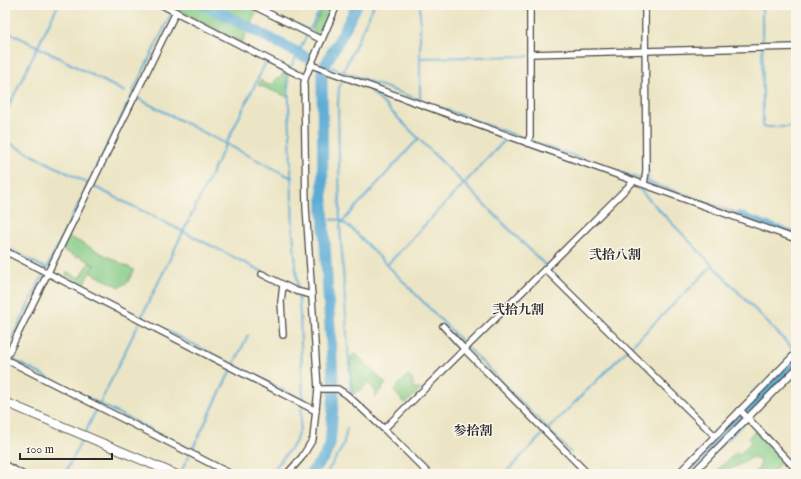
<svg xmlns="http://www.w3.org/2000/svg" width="801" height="479" font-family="'IM FELL English','Noto Serif JP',serif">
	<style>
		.green { fill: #83ca85; stroke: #577a58 }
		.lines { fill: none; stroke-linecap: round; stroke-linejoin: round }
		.stream { stroke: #5babd5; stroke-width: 2 }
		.canal { stroke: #5babd5; stroke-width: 6 }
		.river { stroke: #5babd5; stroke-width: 11 }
		.street-casing { stroke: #484742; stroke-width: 8 }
		.secondary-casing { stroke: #484742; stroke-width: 10 }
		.street { stroke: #fff; stroke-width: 5.5 }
		.secondary { stroke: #fff; stroke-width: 8 }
		.labels { text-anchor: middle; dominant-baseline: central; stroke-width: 3; stroke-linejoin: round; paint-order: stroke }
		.neighbourhood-label { font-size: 13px; font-weight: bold; fill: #2b2b2b; stroke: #fbf7ec }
	</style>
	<rect width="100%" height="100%" fill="#fbf7ec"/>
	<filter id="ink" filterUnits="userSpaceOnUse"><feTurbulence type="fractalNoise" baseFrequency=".025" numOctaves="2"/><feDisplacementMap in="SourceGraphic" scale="8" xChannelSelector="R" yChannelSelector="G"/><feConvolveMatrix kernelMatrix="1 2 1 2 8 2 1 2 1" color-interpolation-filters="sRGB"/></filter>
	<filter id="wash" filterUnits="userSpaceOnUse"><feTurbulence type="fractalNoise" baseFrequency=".012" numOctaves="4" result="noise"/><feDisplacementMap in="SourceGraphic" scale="16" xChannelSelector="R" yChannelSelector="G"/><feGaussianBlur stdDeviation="0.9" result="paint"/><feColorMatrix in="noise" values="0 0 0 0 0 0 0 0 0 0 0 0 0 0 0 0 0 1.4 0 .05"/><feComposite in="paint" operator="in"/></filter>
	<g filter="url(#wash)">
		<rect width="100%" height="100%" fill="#ece5c5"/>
		<g class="green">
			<polygon points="169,5 198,5 247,31 242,43"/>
			<polygon points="211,5 246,5 257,11 250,25"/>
			<polygon points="324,5 333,5 319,36 313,32 314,30 312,29"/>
			<polygon points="283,73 287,75 288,97 258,85 261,80 265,84 270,85 277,78 280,79"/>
			<polygon points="68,236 134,270 128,282 120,287 91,273 95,265 79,256 77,257 62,250"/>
			<polygon points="89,263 94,265 83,285 66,275 67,272 80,278"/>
			<polygon points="355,353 386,384 375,397 374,396 376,392 368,383 360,391 358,390 354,395 352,393 350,358"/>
			<polygon points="408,375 413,381 413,386 414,389 421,389 405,404 393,390"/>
			<path d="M757,430L784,459L771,474H752L759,468L761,462L753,457C742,462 730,474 718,469L737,452L740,454L751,442L748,438Z"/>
		</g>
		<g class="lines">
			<g class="stream">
				<polyline points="155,5 288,73"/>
				<polyline points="762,5 763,127 796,127"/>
				<polyline points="296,24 310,31"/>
				<polyline points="5,30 125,92"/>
				<polyline points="309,31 322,5"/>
				<polyline points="420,58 529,56"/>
				<polyline points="325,65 509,133 739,214"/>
				<polyline points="343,72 374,5"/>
				<polyline points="368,88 561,281"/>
				<polyline points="132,94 171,14"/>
				<polyline points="139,99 292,178"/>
				<polyline points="420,100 420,5"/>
				<polyline points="5,114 58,5"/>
				<polyline points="5,141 89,184"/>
				<polyline points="648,171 648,182"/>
				<polyline points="93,186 261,271"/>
				<polyline points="641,187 640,190 794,350"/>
				<polyline points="323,219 340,220 351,228 571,453"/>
				<polyline points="340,220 338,102 339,88 342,81"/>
				<polyline points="342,221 340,225 351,393"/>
				<polyline points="343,221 418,139"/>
				<polyline points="5,247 47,269"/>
				<polyline points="387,265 506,139"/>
				<polyline points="46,270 131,97"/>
				<polyline points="51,272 303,400"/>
				<polyline points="141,318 266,62"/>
				<polyline points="7,349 44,273"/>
				<polyline points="9,358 238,474"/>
				<polyline points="233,366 248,335"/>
				<polyline points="334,393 337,393"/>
				<polyline points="303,401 300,316 293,231 288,73 306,37"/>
				<polyline points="100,403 139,323"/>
				<polyline points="548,429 713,265"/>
				<polyline points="86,431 96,410"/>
				<polyline points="720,438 721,439"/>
				<polyline points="192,450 231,370"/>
				<polyline points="181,472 189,455"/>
				<polyline points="65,474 82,439"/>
				<polyline points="270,474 295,443 300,428 302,407"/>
				<polyline points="326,474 343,446 347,428"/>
				<polyline points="504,474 545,432"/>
			</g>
			<polyline class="canal" points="739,214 796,235"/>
			<g class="river">
				<polyline points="205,5 308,58"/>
				<polyline points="310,474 325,456 330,445 334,393 323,211 322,72 325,65 343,33 357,5"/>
				<polyline points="687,474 796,364"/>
			</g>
		</g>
	</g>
	<g filter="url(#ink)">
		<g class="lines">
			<defs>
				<g id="street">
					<polyline points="162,5 305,78"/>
					<polyline points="252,5 322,40"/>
					<polyline points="530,54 796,47"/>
					<polyline points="311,65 796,239"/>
					<polyline points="527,143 530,136 530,5"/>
					<polyline points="644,184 646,171 645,5"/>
					<polyline points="5,251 316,411"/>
					<polyline points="545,269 715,436"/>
					<polyline points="262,274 296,291 312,295"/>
					<polyline points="443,326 467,352 588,474"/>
					<polyline points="283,335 281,302 283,285"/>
					<polyline points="5,359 231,474"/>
					<polyline points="5,360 176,12"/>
					<polyline points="318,389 338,389 347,395 384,429 429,474"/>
					<polyline points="740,410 796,469"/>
					<polyline points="384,429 634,181"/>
					<polyline points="5,465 22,474"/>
					<polyline points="287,474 302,457 313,439 318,389 306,207 304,83 306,76 337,5"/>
					<polyline points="678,474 796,353"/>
					<polyline points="692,474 796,369"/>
				</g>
				<polyline id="secondary" points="5,402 175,474"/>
			</defs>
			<use href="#street" class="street-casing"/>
			<use href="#secondary" class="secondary-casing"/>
			<use href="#street" class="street"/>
			<use href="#secondary" class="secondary"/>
		</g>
	</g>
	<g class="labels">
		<g class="neighbourhood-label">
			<text x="615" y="255">弐拾八割</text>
			<text x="518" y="310">弐拾九割</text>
			<text x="473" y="431">参拾割</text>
		</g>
	</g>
	<rect width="801" height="479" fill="none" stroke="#fbf7ec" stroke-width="20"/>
	<path d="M20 453v6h92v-6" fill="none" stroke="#2b2b2b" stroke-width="2"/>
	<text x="26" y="453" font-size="12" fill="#2b2b2b" stroke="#fbf7ec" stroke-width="3" paint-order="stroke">100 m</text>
</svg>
